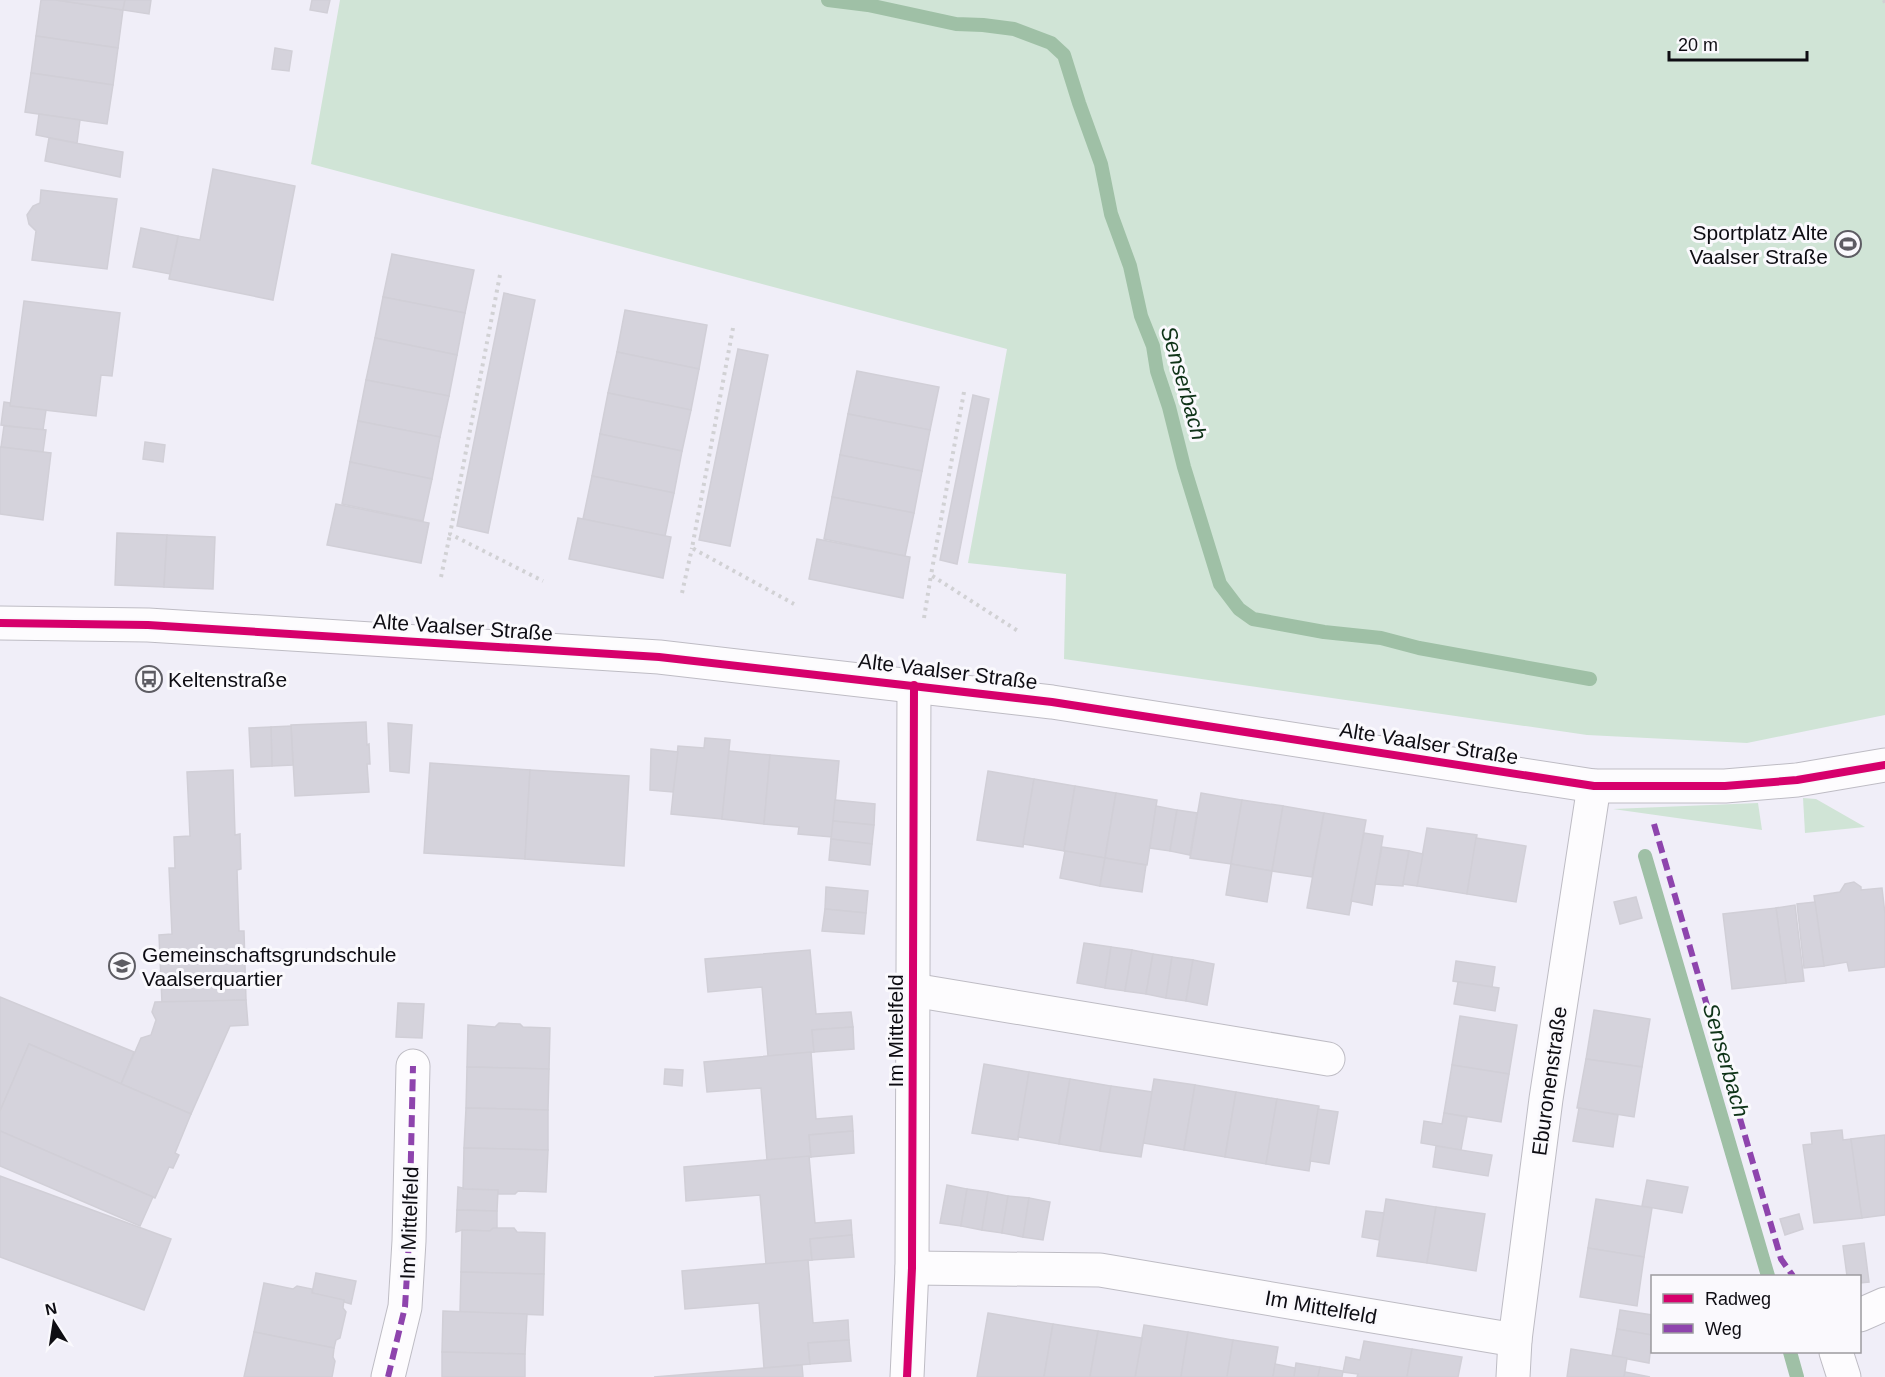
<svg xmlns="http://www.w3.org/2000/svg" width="1885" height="1377" font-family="Helvetica,sans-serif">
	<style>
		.green { fill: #d0e4d6 }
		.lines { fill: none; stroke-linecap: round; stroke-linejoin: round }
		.stream { stroke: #9fc0a6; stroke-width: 14 }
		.building { fill: #d5d3dc; stroke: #d1cfd7; stroke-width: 1.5 }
		.minor-casing { stroke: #bebcc4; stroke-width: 35 }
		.path { stroke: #d1d1d4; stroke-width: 4; stroke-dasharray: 3 4.5; stroke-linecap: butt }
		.minor { stroke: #fdfcfe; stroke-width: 33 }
		.quiet { stroke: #8e44ad; stroke-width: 6; stroke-dasharray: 12 6; stroke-linecap: butt }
		.cycleway-casing { stroke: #faf9fd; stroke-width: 11 }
		.cycleway { stroke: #d6006c; stroke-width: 8 }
		.labels { text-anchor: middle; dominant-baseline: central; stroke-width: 6; stroke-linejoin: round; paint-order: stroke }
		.poi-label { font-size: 21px; fill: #0e0d13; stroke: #faf9fd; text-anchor: start }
		.street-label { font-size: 21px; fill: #0e0d13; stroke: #faf9fd }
		.water-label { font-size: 22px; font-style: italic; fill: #0f3318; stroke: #faf9fd }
	</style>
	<rect width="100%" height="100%" fill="#f0eef8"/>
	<g class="green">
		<polygon points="340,0 1885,0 1885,715 1747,743 1587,735 1064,659 1066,574 968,563 1007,349 311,164"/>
		<polygon points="1803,798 1816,799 1865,827 1805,833"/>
		<polygon points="1758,803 1762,830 1613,809"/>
	</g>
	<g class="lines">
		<g class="stream">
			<polyline points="828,0 868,5 956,24 983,25 1014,29 1051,43 1064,55 1079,103 1101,164 1111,214 1130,266 1141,316 1153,346 1157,371 1169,407 1184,467 1220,584 1239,609 1253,619 1324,632 1381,638 1419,648 1590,679"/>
			<polyline points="1645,856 1768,1276"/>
			<polyline points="1790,1352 1797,1377"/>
		</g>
	</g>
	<g class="building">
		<polygon points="41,0 56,0 123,10 118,48 36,36"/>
		<polygon points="56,0 125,0 123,10"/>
		<polygon points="125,0 151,0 149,14 123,10"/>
		<polygon points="312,0 330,0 327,13 310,10"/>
		<polygon points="36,36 118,48 113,85 31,73"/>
		<polygon points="275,48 292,51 289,71 272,69"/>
		<polygon points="31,73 113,85 107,124 25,112"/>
		<polygon points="39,114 80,120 77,143 36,135"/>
		<polygon points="49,138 123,152 120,177 45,161"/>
		<polygon points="213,169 295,186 273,300 169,279 178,236 200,240"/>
		<polygon points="41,190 117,199 107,269 32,260 36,231 29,224 27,215 33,206 40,203"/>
		<polygon points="141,228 178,236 170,274 133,267"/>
		<polygon points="392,254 474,270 465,313 383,297"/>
		<polygon points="504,293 535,300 488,533 457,526"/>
		<polygon points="383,297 465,313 457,355 375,338"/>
		<polygon points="24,301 120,313 112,376 101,375 96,416 10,406"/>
		<polygon points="625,310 707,325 699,369 617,352"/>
		<polygon points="375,338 457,355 449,396 366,380"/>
		<polygon points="738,349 768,355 730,546 699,540"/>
		<polygon points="617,352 699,369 691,410 608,393"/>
		<polygon points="857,371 939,387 930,430 848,414"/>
		<polygon points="366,380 449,396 440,437 358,421"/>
		<polygon points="608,393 691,410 682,451 600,434"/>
		<polygon points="973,395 989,399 957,564 940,560"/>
		<polygon points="4,402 10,403 10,406 46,410 43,430 1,425"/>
		<polygon points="848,414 930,430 922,471 840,455"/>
		<polygon points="358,421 440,437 432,479 350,462"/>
		<polygon points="4,426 46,430 43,452 1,447"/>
		<polygon points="600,434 682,451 674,493 592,476"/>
		<polygon points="145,442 165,445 163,462 143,459"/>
		<polygon points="0,447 51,453 43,520 0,514"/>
		<polygon points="840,455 922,471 914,513 832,497"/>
		<polygon points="350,462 432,479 423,521 342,504"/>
		<polygon points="592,476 674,493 665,536 583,519"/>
		<polygon points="832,497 914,513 905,556 824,539"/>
		<polygon points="336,504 429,523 421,563 327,545"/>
		<polygon points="578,518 671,537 663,578 569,559"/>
		<polygon points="117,533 167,535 164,587 115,585"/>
		<polygon points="167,535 215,537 213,589 164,587"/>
		<polygon points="817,539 910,557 903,598 809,579"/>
		<polygon points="366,722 367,745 369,744 370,764 367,764 369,792 295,796 291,725"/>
		<polygon points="388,723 412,725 409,773 390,771"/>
		<polygon points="291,726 293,765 272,766 271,727"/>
		<polygon points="271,727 272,766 251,767 249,728"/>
		<polygon points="705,738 730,740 722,819 671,814 678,746 704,748"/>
		<polygon points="651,749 678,752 673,792 650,790"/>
		<polygon points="729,751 770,755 764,824 722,819"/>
		<polygon points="770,755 839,761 832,837 798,834 799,827 764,824"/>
		<polygon points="430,763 530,770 525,859 424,853"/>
		<polygon points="233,770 235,835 240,834 241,869 237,870 239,931 244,931 246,1000 162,1003 159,935 172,934 169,868 175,868 174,837 190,836 187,772"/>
		<polygon points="530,770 629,776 624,866 525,859"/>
		<polygon points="988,771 1034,779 1023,847 977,840"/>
		<polygon points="1034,779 1075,786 1064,851 1023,844"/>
		<polygon points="1075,786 1116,793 1105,858 1064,851"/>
		<polygon points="1116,793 1157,800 1147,865 1105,858"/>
		<polygon points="1201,793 1242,800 1231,864 1190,858"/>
		<polygon points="835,800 875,804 874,825 833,821"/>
		<polygon points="1242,800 1283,806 1272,871 1231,864"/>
		<polygon points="1156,806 1177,810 1170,851 1150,848"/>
		<polygon points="1283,806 1324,813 1312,877 1272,871"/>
		<polygon points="1177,810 1197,813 1190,855 1170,851"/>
		<polygon points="1324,813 1366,820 1349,915 1307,908"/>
		<polygon points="833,821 874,825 872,844 831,839"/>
		<polygon points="1427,828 1477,835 1467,894 1417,886"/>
		<polygon points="1364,833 1383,836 1372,905 1351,901"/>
		<polygon points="1476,838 1526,846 1516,902 1467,894"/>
		<polygon points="831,839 872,844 870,865 829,860"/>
		<polygon points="1382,847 1409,851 1403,886 1375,884"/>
		<polygon points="1065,851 1105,858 1100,886 1060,878"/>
		<polygon points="1409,851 1423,854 1417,886 1403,884"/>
		<polygon points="1105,858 1146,865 1142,892 1100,886"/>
		<polygon points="1231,864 1272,871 1267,902 1226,895"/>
		<polygon points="1854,882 1861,887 1861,890 1882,888 1885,914 1885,967 1849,971 1847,962 1824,966 1814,896 1840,892 1845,884"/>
		<polygon points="826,887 868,891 866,913 825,909"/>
		<polygon points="1636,897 1642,918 1620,924 1614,902"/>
		<polygon points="1815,902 1824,966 1804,968 1797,904"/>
		<polygon points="1795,905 1804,981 1786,983 1776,908"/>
		<polygon points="1776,908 1786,983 1732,989 1723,914"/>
		<polygon points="825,909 866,913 864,934 822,931"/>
		<polygon points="1084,943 1111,947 1105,988 1077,983"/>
		<polygon points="1111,947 1132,950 1125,991 1105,988"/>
		<polygon points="810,950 816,1014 851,1012 853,1027 812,1030 814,1052 768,1056 762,987 708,992 705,959"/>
		<polygon points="1132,950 1153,954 1146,994 1125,991"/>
		<polygon points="1153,954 1172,957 1166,998 1146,994"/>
		<polygon points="1172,957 1193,960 1186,1001 1166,998"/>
		<polygon points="1193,960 1214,964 1207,1005 1186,1001"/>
		<polygon points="1456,961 1495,967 1492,987 1453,981"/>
		<polygon points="1458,982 1499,988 1495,1011 1454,1004"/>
		<polygon points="0,997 134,1052 121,1084 29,1044 0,1111"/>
		<polygon points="246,1000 248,1025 230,1026 191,1114 121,1084 141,1038 151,1035 156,1020 152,1012 155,1002"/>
		<polygon points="398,1003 424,1004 422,1038 396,1037"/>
		<polygon points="1594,1010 1650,1019 1642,1067 1586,1059"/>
		<polygon points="1460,1016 1517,1025 1509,1074 1452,1065"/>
		<polygon points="499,1023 520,1024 523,1027 550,1028 549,1069 467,1067 468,1025 495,1027"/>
		<polygon points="853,1027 854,1049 814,1052 812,1030"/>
		<polygon points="29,1044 191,1114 175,1153 179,1155 173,1168 169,1167 155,1198 0,1131 0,1111"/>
		<polygon points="811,1052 816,1119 852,1116 853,1131 809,1135 811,1157 767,1160 761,1088 707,1092 704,1062"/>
		<polygon points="1586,1059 1642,1067 1634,1117 1577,1108"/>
		<polygon points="984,1064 1029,1072 1018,1140 972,1133"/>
		<polygon points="1452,1065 1509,1074 1501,1122 1444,1113"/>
		<polygon points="467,1067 549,1069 548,1110 466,1108"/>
		<polygon points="665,1069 683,1070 682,1086 664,1084"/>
		<polygon points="1029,1072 1070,1079 1059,1144 1018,1137"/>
		<polygon points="1070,1079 1111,1086 1100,1151 1059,1144"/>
		<polygon points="1154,1079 1195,1085 1184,1150 1143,1143"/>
		<polygon points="1195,1085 1236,1092 1225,1157 1184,1150"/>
		<polygon points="1111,1086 1152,1092 1141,1157 1100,1151"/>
		<polygon points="1236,1092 1277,1099 1266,1164 1225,1157"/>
		<polygon points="1277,1099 1319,1106 1309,1171 1266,1164"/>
		<polygon points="466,1108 548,1110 548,1150 464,1148"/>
		<polygon points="1579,1108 1618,1115 1613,1147 1573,1141"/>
		<polygon points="1318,1109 1338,1112 1329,1164 1310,1161"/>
		<polygon points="1444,1113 1467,1117 1461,1150 1421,1143 1424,1121 1442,1124"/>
		<polygon points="1842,1130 1843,1140 1851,1139 1862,1218 1814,1223 1803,1145 1812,1144 1811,1133"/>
		<polygon points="0,1131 153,1197 140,1226 0,1166"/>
		<polygon points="853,1131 854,1153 811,1157 809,1135"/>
		<polygon points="1885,1135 1885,1215 1862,1218 1851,1139"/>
		<polygon points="1436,1146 1492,1155 1488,1176 1433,1167"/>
		<polygon points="464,1148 548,1150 546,1192 518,1191 515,1194 498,1194 498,1190 463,1189"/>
		<polygon points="809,1156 815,1223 851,1220 852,1235 810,1239 812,1260 766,1264 760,1195 686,1201 684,1167"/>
		<polygon points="0,1176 171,1239 144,1310 0,1257"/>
		<polygon points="1647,1180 1688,1187 1682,1213 1642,1206"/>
		<polygon points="947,1185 967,1189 961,1226 940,1223"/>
		<polygon points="458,1187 463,1188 463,1189 498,1190 497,1211 457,1210"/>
		<polygon points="967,1189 988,1192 982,1230 961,1226"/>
		<polygon points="988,1192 1008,1196 1002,1233 982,1230"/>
		<polygon points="1008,1196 1029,1198 1023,1237 1002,1233"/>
		<polygon points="1029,1198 1050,1202 1043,1240 1023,1237"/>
		<polygon points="1386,1199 1436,1207 1427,1263 1377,1256"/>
		<polygon points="1596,1199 1652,1208 1644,1257 1588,1248"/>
		<polygon points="1436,1207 1485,1214 1476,1271 1427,1263"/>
		<polygon points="457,1210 497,1211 497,1228 490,1231 462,1230 456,1232"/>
		<polygon points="1366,1211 1384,1213 1379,1240 1362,1237"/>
		<polygon points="1799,1214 1803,1229 1785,1235 1780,1219"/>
		<polygon points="493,1228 514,1228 517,1232 545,1233 544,1274 461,1272 462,1230 490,1231"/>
		<polygon points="852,1235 854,1257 812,1260 810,1239"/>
		<polygon points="1864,1243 1869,1282 1860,1283 1860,1276 1847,1276 1843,1246"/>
		<polygon points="1588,1248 1644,1257 1637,1306 1580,1297"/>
		<polygon points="808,1260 813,1323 848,1320 849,1340 808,1343 810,1364 764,1368 759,1303 685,1309 682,1271"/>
		<polygon points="461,1272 544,1274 543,1315 460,1312"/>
		<polygon points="316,1273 356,1281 351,1304 344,1302 344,1300 312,1293"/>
		<polygon points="264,1283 293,1289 297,1286 312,1289 312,1293 344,1300 343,1308 346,1312 340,1338 336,1340 334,1348 254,1332"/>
		<polygon points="1620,1310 1652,1315 1652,1335 1617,1329"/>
		<polygon points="443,1311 527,1314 525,1354 442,1352"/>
		<polygon points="988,1313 1053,1324 1044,1377 977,1377"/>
		<polygon points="1053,1324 1098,1331 1090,1377 1044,1377"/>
		<polygon points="1144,1325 1188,1332 1181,1377 1135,1377"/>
		<polygon points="1617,1329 1652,1335 1649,1363 1612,1356"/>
		<polygon points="1098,1331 1142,1338 1135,1377 1090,1377"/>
		<polygon points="254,1332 334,1348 333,1357 335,1361 332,1377 244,1377"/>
		<polygon points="1188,1332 1233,1340 1227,1377 1181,1377"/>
		<polygon points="849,1340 851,1361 810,1364 808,1343"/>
		<polygon points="1233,1340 1278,1347 1273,1377 1227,1377"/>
		<polygon points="1364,1341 1412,1349 1407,1377 1357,1377 1358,1374 1343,1372 1346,1357 1360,1360"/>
		<polygon points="1412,1349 1462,1357 1458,1377 1407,1377"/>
		<polygon points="1571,1349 1627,1358 1624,1377 1567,1377"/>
		<polygon points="442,1352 525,1354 525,1377 442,1377"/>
		<polygon points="1296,1363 1320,1367 1318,1377 1294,1377"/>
		<polygon points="1275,1364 1295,1368 1294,1377 1273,1377"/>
		<polygon points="802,1365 803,1377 654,1377 764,1368"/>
		<polygon points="1320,1367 1343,1371 1342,1377 1318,1377"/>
		<polygon points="1625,1372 1650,1377 1624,1377"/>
	</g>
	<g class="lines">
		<defs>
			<g id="minor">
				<polyline points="0,623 148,625 659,657 1052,702 1594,786 1725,786 1797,780 1885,765"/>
				<polyline points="913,990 1328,1059"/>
				<polyline points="912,1268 1100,1270 1515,1340"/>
				<polyline points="1860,1315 1885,1304"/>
				<polyline points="1836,1352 1844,1377"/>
				<polyline points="388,1377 405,1307 409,1241 413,1066"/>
				<polyline points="907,1377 912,1268 914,685"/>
				<polyline points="1513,1377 1515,1340 1546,1099 1594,786"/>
			</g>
		</defs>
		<use href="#minor" class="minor-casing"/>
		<g class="path">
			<polyline points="1884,0 1885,3"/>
			<polyline points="500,275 450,534 543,581"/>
			<polyline points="733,328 692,548 794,604"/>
			<polyline points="964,392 931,575 1018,631"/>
			<polyline points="441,577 450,534"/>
			<polyline points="682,593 692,548"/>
			<polyline points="924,618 931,575"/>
		</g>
		<use href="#minor" class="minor"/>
		<g class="quiet">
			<polyline points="1654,824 1781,1259 1793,1276"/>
			<polyline points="388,1377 405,1307 409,1241 413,1066"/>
		</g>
		<defs>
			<g id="cycleway">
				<polyline points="0,623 148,625 659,657 1052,702 1594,786 1725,786 1797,780 1885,765"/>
				<polyline points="907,1377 912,1268 914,685"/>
			</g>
		</defs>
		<use href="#cycleway" class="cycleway-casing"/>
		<use href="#cycleway" class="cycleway"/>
	</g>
	<defs>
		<symbol id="stadium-ring" viewBox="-11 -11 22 22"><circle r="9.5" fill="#faf9fd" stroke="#5d5c63" stroke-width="1.5"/><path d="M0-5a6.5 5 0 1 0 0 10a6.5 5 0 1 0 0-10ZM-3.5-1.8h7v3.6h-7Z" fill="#5d5c63"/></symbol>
		<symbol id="bus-ring" viewBox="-11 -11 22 22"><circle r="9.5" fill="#faf9fd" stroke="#5d5c63" stroke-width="1.5"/><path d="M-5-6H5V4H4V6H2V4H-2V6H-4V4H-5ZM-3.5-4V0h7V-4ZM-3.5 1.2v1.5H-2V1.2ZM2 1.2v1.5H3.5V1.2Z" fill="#5d5c63"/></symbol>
		<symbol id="school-ring" viewBox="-11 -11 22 22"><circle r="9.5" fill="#faf9fd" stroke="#5d5c63" stroke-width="1.5"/><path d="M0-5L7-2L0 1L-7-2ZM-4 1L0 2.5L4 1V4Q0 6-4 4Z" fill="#5d5c63"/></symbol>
	</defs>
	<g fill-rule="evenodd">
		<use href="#stadium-ring" x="1833" y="229" width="30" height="30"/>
		<use href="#bus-ring" x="134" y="664" width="30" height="30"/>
		<use href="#school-ring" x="107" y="951" width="30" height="30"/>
	</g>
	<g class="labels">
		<g class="poi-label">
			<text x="1828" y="232" text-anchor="end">Sportplatz Alte<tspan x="1828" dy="24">Vaalser Straße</tspan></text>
			<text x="168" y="679">Keltenstraße</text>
			<text x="142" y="954">Gemeinschaftsgrundschule<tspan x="142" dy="24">Vaalserquartier</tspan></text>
		</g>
		<g class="street-label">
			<text transform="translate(463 627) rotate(4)">Alte Vaalser Straße</text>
			<text transform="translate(948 671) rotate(7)">Alte Vaalser Straße</text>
			<text transform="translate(1429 743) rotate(9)">Alte Vaalser Straße</text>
			<text transform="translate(895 1031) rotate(-90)">Im Mittelfeld</text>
			<text transform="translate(1549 1081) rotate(-82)">Eburonenstraße</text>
			<text transform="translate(409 1223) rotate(-88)">Im Mittelfeld</text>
			<text transform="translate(1321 1307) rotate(10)">Im Mittelfeld</text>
		</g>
		<g class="water-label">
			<text transform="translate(1184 383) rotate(74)">Senserbach</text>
			<text transform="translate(1726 1060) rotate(74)">Senserbach</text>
		</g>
	</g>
	<rect x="1651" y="1275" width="210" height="78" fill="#faf9fd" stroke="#9c9b9f" stroke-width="1.5"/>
	<rect x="1663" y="1294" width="30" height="9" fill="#d6006c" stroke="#9c9b9f" stroke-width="1.5"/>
	<text x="1705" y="1305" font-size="18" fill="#0e0d13">Radweg</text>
	<rect x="1663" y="1324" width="30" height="9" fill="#8e44ad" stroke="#9c9b9f" stroke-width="1.5"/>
	<text x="1705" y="1335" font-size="18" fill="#0e0d13">Weg</text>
	<g transform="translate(54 1323) rotate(348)" stroke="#faf9fd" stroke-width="4.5" paint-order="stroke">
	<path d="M0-4.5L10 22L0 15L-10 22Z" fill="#0e0d13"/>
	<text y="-9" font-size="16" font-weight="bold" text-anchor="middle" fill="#0e0d13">N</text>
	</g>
	<path d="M1669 51v9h138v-9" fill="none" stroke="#0e0d13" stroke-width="3"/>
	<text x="1678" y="51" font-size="18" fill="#0e0d13" stroke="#faf9fd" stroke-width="4.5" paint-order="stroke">20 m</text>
</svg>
